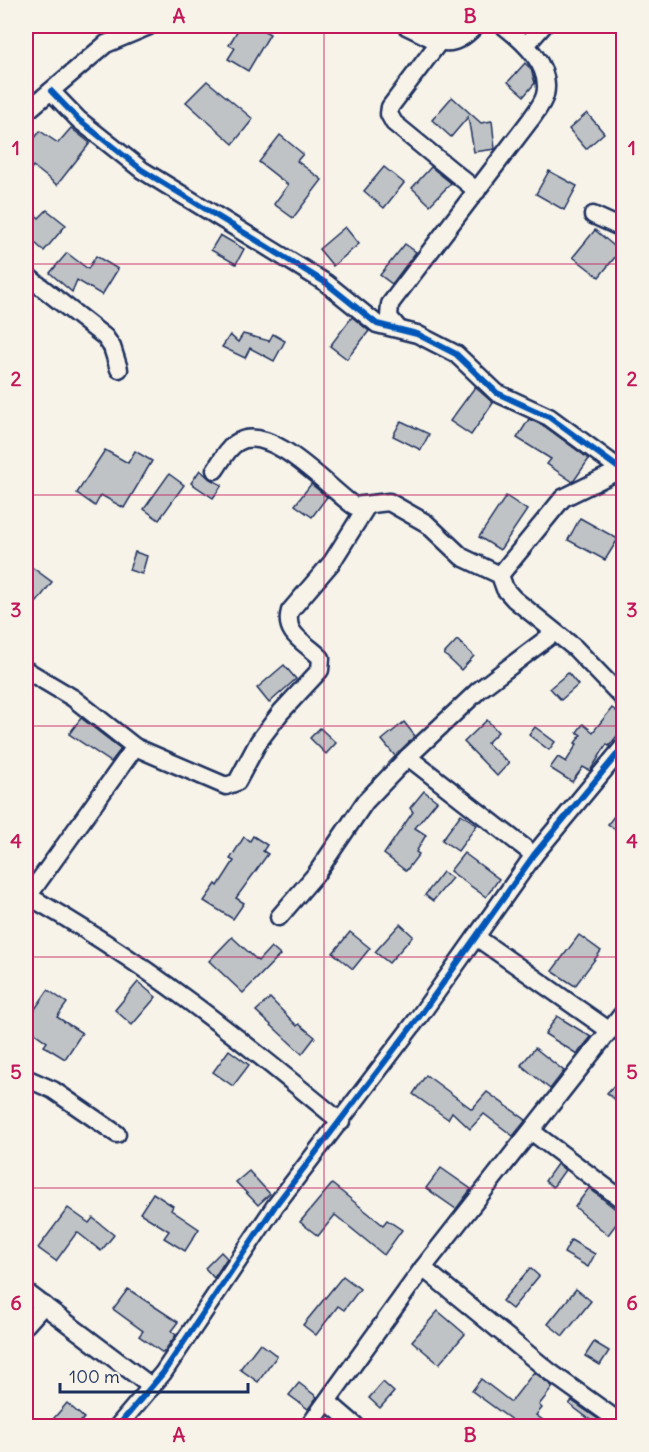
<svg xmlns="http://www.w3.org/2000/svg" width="649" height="1452" font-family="Delius,sans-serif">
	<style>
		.building { fill: #c0c3c5; stroke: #1b2f5e; stroke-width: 1.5 }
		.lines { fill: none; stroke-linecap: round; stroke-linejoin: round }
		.minor-casing { stroke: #1b2f5e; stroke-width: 21 }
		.minor { stroke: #f7f3e8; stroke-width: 16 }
		.cycleway-casing { stroke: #f7f3e8; stroke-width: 10 }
		.cycleway { stroke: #0057b8; stroke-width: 6 }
		.grid { fill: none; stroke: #c2185b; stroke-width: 1.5; stroke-opacity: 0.55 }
		.neatline { fill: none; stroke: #c2185b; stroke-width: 2 }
		.grid-label { font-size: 20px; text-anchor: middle; font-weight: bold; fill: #c2185b }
	</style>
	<rect width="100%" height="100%" fill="#f7f3e8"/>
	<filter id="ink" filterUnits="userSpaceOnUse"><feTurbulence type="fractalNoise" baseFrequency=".0167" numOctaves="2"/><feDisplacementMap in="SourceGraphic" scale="12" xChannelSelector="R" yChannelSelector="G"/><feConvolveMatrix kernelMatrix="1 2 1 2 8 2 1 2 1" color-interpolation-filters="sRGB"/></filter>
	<g filter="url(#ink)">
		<g class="building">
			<polygon points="240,26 255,26 270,34 248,71 228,59 235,48 229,45"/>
			<polygon points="525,63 531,69 535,83 524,96 508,82"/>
			<polygon points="207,81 253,119 233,144 186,102"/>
			<polygon points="452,97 481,123 492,121 495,149 474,152 468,117 451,137 432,120"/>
			<polygon points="587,113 604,133 586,149 569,129"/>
			<polygon points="71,128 90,143 57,185 33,166 26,176 26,150 40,131 58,143"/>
			<polygon points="280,135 303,154 297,161 322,180 293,218 274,204 288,185 259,162"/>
			<polygon points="384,167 404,183 384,208 364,191"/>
			<polygon points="431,167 451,183 430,205 412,188"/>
			<polygon points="549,171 577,186 564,210 536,194"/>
			<polygon points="26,207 39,218 47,210 66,225 44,251 26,235"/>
			<polygon points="345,227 359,244 333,266 319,249"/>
			<polygon points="595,230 620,251 599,277 573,257"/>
			<polygon points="220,235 244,249 236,264 211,250"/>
			<polygon points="405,244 416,252 392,284 380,275"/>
			<polygon points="67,253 88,269 96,256 118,269 102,295 77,280 72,292 50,273"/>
			<polygon points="352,317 369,331 347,359 330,346"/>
			<polygon points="243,334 269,341 273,334 285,341 274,361 250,348 245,358 222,347 230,335 238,342"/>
			<polygon points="475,387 493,403 471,435 450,421"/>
			<polygon points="529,419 544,426 589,459 573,482 547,464 551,459 517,438"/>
			<polygon points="401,421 429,434 421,450 393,436"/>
			<polygon points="105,450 128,463 135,451 152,461 124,508 101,495 95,506 77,493"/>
			<polygon points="200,470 210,479 222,485 213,498 191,483"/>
			<polygon points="169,474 184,485 159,520 144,509"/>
			<polygon points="311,484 327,497 312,517 295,505"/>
			<polygon points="506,496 527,510 500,550 479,537"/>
			<polygon points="580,518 618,539 605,560 568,540"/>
			<polygon points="135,552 147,556 142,574 129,570"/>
			<polygon points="33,568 52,582 37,602 26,594 26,578"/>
			<polygon points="457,640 474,656 461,670 444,654"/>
			<polygon points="284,665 296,679 269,703 257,688"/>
			<polygon points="568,673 578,685 561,700 550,688"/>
			<polygon points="612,708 624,717 624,727 609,746 607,744 590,771 583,767 572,782 550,768 558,757 566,762 577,744 575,743 581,735 577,732 583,724 593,732"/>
			<polygon points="81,718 121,749 111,762 69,734"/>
			<polygon points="487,720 498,732 487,743 509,763 497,776 464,742"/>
			<polygon points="404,722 415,736 395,756 382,740"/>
			<polygon points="535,727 555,742 549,750 529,735"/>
			<polygon points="320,728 336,743 326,754 310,738"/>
			<polygon points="424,791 437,801 415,828 426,835 416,852 419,854 406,871 384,854 413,812 410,808"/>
			<polygon points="624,803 624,836 608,824"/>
			<polygon points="461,814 477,825 458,851 442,840"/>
			<polygon points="253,836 267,845 263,851 268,854 236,898 244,903 233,919 204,901 216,884 218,886 234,861 230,859 244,837 250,841"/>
			<polygon points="464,853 499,879 486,897 450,871"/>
			<polygon points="443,872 452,878 433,901 425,895"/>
			<polygon points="400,924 413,936 389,963 375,952"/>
			<polygon points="350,932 370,948 353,969 333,953"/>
			<polygon points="579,935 601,951 575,986 552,971"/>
			<polygon points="232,937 258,961 271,947 280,955 243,993 209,961"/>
			<polygon points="138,982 156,997 132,1025 115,1010"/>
			<polygon points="48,990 67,1003 57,1017 82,1033 65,1059 44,1046 47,1042 26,1027 26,1022"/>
			<polygon points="270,998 297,1026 299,1024 315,1037 302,1054 256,1011"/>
			<polygon points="557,1016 591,1037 577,1054 545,1034"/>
			<polygon points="535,1048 564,1071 550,1089 521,1065"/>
			<polygon points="229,1050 249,1065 233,1086 213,1072"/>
			<polygon points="426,1075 472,1109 487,1092 526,1120 513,1136 484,1114 470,1129 452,1112 448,1119 413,1094"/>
			<polygon points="624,1075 624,1107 607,1093"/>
			<polygon points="557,1164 565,1170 553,1187 545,1181"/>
			<polygon points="441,1168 471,1189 456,1209 426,1188"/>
			<polygon points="249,1171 270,1194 258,1205 236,1182"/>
			<polygon points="332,1184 383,1225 387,1220 402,1230 384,1255 335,1215 318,1236 300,1222"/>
			<polygon points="589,1188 623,1215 608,1235 575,1207"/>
			<polygon points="153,1193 173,1206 171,1210 199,1229 185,1251 164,1238 169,1231 140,1213"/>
			<polygon points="68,1208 89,1223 93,1218 114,1235 101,1251 77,1232 56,1261 38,1248"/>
			<polygon points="571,1240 595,1254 588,1267 564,1253"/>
			<polygon points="221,1252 227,1258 214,1278 205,1268"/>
			<polygon points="530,1268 539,1276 512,1309 502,1301"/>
			<polygon points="343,1276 360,1289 344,1310 338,1306 316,1335 303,1325"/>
			<polygon points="128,1289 178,1322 171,1331 176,1335 163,1353 139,1336 143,1331 113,1309"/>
			<polygon points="576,1289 591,1301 563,1336 548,1324"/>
			<polygon points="438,1311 465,1334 439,1364 412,1341"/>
			<polygon points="594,1342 609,1351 600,1365 585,1356"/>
			<polygon points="260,1343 277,1356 258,1382 240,1369"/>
			<polygon points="534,1372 553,1387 539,1405 542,1408 536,1415 543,1420 537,1426 520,1426 472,1391 481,1379 511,1402"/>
			<polygon points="383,1382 394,1392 380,1408 369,1398"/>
			<polygon points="299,1383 317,1397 308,1409 289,1395"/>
			<polygon points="572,1401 608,1426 590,1426 593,1422 569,1404"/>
			<polygon points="67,1403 84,1418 77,1426 47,1426"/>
		</g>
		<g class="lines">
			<defs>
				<g id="minor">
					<path d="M406,26C437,40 449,54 475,26"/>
					<polyline points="440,41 390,107 389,114 394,123 477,191"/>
					<polyline points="527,44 543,26"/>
					<polyline points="51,91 79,120 142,170 326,283 377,324 417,334 456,354 497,393 549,417 620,469"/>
					<polyline points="26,112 106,44 149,26"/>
					<polyline points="593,215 624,229"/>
					<polyline points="26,275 105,337 112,347 119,369"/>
					<path d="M398,328L389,317L390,304L531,119C536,112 543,103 545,95C552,66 523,41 504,26"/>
					<path d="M215,470C222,460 228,447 238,442C272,423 329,489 354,506L389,502L426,523L462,557L500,575L505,589L514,599L575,648L624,699"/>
					<polyline points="500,575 563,498 624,468"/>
					<path d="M26,670L73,698L135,747L226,786L237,782L259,741L281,712L320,670L321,658C307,643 283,635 290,611L332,562L367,506"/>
					<polyline points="408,757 534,855"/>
					<path d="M28,896C140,958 242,1040 341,1122"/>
					<polyline points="26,899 135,747"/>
					<polyline points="279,917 316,874 365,802 408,757 479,690 554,633"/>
					<polyline points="476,937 610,1031"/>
					<polyline points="26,1078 53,1090 117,1134"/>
					<polyline points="531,1131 624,1201"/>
					<polyline points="423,1268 550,1372 624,1425"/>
					<polyline points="26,1292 152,1387"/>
					<polyline points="26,1325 44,1305"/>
					<polyline points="328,1402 356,1426"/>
					<polyline points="118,1426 163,1373 275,1206 419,1017 534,855 624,746"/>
					<polyline points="309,1426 423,1268 624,1012"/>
				</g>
			</defs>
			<use href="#minor" class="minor-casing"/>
			<use href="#minor" class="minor"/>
			<defs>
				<g id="cycleway">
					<polyline points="51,91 79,120 142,170 326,283 377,324 417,334 456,354 497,393 549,417 620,469"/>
					<polyline points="118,1426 163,1373 275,1206 419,1017 534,855 624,746"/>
				</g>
			</defs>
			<use href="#cycleway" class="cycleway-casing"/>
			<use href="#cycleway" class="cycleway"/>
		</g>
	</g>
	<path class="grid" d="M324,26V1426M26,264H624M26,495H624M26,726H624M26,957H624M26,1188H624"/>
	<rect width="649" height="1452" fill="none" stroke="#f7f3e8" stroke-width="66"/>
	<path d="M60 1383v9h188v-9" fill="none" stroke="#1b2f5e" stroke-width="3"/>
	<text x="69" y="1383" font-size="18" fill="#1b2f5e" stroke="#f7f3e8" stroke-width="4.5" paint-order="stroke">100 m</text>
	<rect x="33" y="33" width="583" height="1386" class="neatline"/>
	<g class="grid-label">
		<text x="179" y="23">A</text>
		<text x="470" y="23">B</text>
		<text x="16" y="155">1</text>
		<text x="632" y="155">1</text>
		<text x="16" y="386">2</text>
		<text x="632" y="386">2</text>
		<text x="16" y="617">3</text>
		<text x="632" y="617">3</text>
		<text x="16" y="848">4</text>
		<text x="632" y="848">4</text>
		<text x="16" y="1079">5</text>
		<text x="632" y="1079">5</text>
		<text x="16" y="1310">6</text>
		<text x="632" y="1310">6</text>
		<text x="179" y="1442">A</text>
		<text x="470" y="1442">B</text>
	</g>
</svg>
